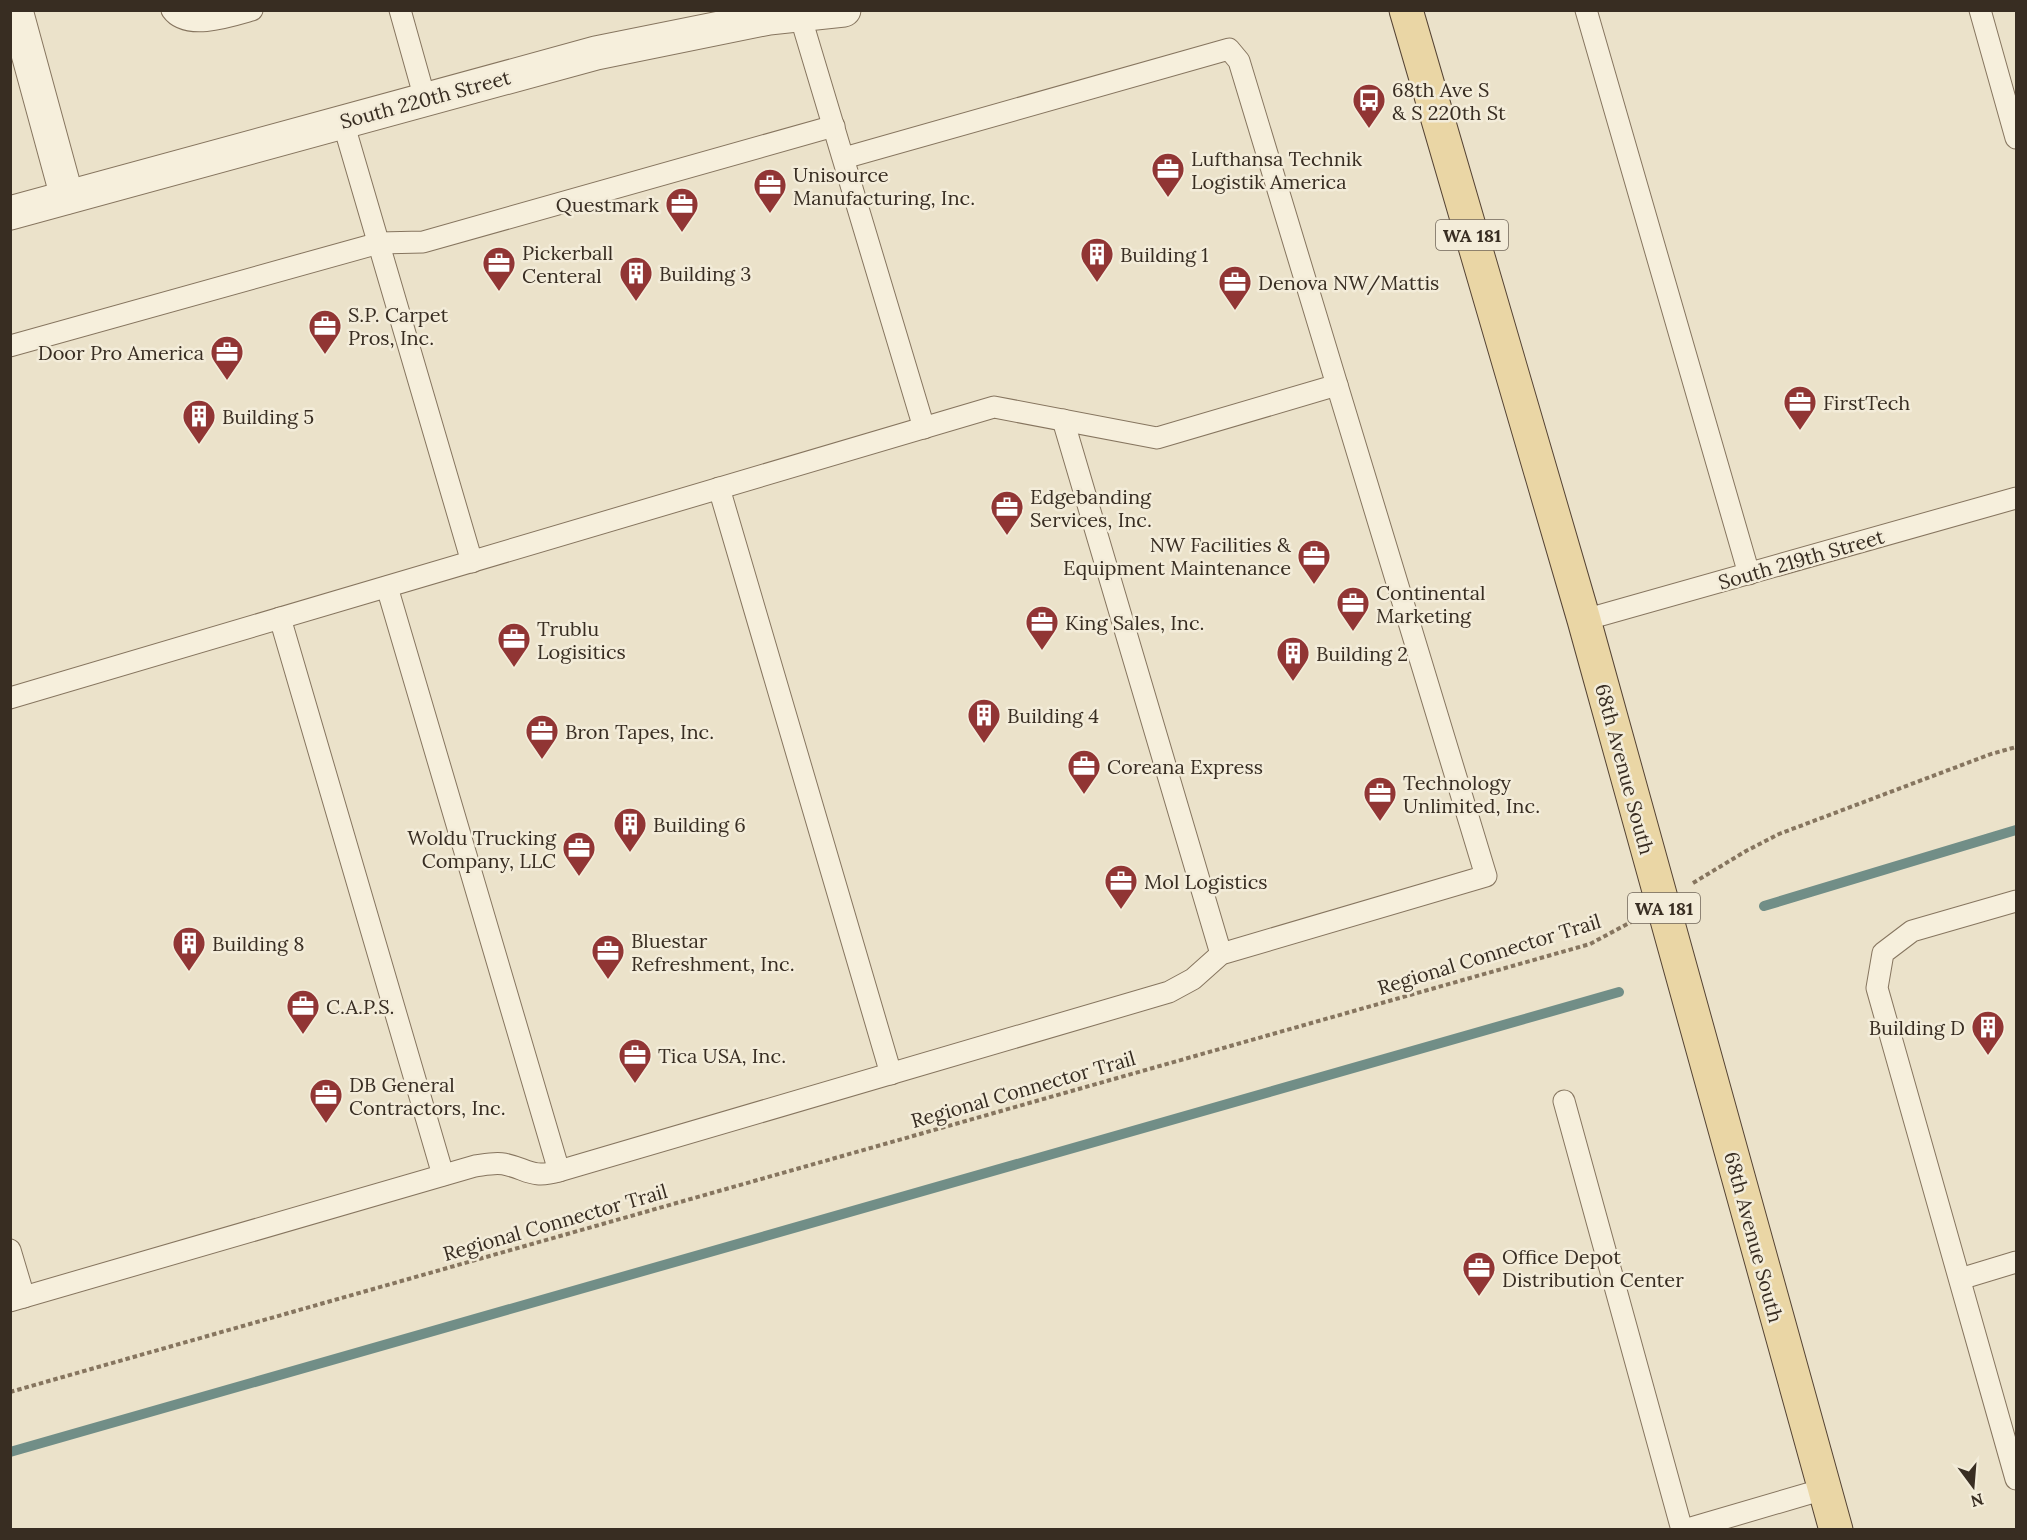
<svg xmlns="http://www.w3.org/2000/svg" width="2027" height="1540" font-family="Lora,serif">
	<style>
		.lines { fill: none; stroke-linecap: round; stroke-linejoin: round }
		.stream { stroke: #718e87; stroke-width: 10 }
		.lane-casing { stroke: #86755f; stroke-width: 23 }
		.street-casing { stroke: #86755f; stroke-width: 35 }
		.primary-casing { stroke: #554333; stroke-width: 35 }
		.path { stroke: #86755f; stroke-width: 4; stroke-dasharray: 4.5 3; stroke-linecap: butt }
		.lane { stroke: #f6efdc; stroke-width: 21 }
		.street { stroke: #f6efdc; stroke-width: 33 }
		.primary { stroke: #ead6a5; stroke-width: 33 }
		.labels { text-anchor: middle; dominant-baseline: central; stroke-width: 5; stroke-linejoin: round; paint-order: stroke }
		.shield { fill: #f3ecd9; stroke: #706659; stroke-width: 1.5 }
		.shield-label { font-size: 18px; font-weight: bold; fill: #382d22 }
		.poi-label { font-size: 20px; fill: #382d22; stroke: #f3ecd9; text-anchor: start }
		.street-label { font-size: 20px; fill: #382d22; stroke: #f3ecd9 }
	</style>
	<rect width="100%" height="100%" fill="#ebe2ca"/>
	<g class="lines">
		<g class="stream">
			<polyline points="1764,906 2016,830"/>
			<polyline points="10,1452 1619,992"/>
		</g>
		<defs>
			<g id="lane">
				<path d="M172,10C187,31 231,16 252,10"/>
				<polyline points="400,10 425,99"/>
				<polyline points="1586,10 1749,574"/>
				<polyline points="1980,10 2016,138"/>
				<polyline points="800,15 924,428"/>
				<polyline points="343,122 472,562"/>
				<polyline points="10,346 379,243 423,242 834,126"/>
				<polyline points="1063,420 1221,954"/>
				<polyline points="719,488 891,1074"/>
				<polyline points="387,587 559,1171"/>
				<polyline points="280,618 443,1175"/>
				<polyline points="1584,620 2016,498"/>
				<polyline points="10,698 994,407 1157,438 1337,385 1239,61 1229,49 844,158"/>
				<polyline points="2016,901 1912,931 1883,953 1877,988 2016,1479"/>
				<polyline points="1564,1101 1682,1530"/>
				<polyline points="10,1250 24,1297"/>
				<polyline points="1960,1279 2016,1262"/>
				<path d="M10,1301L475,1166C483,1165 495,1162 504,1164C528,1169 531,1179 559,1171L1169,992L1193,979L1221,954L1486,876L1337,385"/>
				<polyline points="1684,1530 1824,1489"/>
			</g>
			<g id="street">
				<polyline points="16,10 67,197"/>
				<polyline points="10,213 596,53 769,18 844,10"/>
			</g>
			<polyline id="primary" points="1406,10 1584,620 1836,1530"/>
		</defs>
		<use href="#lane" class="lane-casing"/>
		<use href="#street" class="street-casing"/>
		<use href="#primary" class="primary-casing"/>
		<g class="path">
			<polyline points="1693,883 1746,851 1779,834 1991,754 2016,747"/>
			<polyline points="10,1392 1590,944 1631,922"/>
		</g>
		<use href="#lane" class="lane"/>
		<use href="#street" class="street"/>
		<use href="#primary" class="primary"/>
	</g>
	<defs>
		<symbol id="bus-pin" viewBox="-11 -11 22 30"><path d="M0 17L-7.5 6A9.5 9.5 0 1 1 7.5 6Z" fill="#913534" stroke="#f3ecd9"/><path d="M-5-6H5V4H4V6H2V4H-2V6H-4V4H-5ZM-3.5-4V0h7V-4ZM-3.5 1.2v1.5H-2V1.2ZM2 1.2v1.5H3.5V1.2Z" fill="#fff"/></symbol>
		<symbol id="office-pin" viewBox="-11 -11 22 30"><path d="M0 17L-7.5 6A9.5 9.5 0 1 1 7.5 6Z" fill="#913534" stroke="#f3ecd9"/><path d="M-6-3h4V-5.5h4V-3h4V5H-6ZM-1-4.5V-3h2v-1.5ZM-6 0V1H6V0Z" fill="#fff"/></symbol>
		<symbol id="building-pin" viewBox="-11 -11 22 30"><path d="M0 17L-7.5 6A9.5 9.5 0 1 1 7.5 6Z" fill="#913534" stroke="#f3ecd9"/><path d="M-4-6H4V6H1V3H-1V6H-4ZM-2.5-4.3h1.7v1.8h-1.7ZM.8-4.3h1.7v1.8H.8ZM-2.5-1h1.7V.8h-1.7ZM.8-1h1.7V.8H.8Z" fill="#fff"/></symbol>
	</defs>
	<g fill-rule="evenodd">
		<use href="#bus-pin" x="1350" y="81" width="38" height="52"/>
		<use href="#office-pin" x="1149" y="150" width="38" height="52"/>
		<use href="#office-pin" x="751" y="166" width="38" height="52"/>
		<use href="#office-pin" x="663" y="185" width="38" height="52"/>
		<use href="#building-pin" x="1078" y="235" width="38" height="52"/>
		<use href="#office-pin" x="480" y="244" width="38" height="52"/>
		<use href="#building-pin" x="617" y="254" width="38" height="52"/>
		<use href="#office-pin" x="1216" y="263" width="38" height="52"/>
		<use href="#office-pin" x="306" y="307" width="38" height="52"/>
		<use href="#office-pin" x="208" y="333" width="38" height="52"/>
		<use href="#office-pin" x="1781" y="383" width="38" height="52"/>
		<use href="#building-pin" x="180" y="397" width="38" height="52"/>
		<use href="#office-pin" x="988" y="488" width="38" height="52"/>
		<use href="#office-pin" x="1295" y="537" width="38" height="52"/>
		<use href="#office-pin" x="1334" y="584" width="38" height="52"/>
		<use href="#office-pin" x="1023" y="603" width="38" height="52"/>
		<use href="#office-pin" x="495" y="620" width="38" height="52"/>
		<use href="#building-pin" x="1274" y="634" width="38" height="52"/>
		<use href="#building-pin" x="965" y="696" width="38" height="52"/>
		<use href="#office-pin" x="523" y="712" width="38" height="52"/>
		<use href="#office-pin" x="1065" y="747" width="38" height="52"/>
		<use href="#office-pin" x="1361" y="774" width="38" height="52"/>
		<use href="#building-pin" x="611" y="805" width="38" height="52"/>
		<use href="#office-pin" x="560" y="829" width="38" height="52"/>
		<use href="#office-pin" x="1102" y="862" width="38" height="52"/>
		<use href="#building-pin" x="170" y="924" width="38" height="52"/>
		<use href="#office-pin" x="589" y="932" width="38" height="52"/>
		<use href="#office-pin" x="284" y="987" width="38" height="52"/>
		<use href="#building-pin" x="1969" y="1008" width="38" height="52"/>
		<use href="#office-pin" x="616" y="1036" width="38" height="52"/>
		<use href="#office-pin" x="307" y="1076" width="38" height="52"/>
		<use href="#office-pin" x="1460" y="1249" width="38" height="52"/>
	</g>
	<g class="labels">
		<g class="shield">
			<rect x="1436" y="220" width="72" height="30" rx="4.5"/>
			<rect x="1628" y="893" width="72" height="30" rx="4.5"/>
		</g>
		<g class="shield-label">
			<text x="1472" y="235">WA 181</text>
			<text x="1664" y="908">WA 181</text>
		</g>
		<g class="poi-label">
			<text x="1392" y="89">68th Ave S<tspan x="1392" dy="23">&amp; S 220th St</tspan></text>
			<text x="1191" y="158">Lufthansa Technik<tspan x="1191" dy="23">Logistik America</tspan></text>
			<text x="793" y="174">Unisource<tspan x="793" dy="23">Manufacturing, Inc.</tspan></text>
			<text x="659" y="204" text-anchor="end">Questmark</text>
			<text x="522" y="252">Pickerball<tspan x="522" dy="23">Centeral</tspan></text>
			<text x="1120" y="254">Building 1</text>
			<text x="659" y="273">Building 3</text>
			<text x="1258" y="282">Denova NW/Mattis</text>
			<text x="348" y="314">S.P. Carpet<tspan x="348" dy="23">Pros, Inc.</tspan></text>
			<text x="204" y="352" text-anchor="end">Door Pro America</text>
			<text x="1823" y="402">FirstTech</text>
			<text x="222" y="416">Building 5</text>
			<text x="1030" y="496">Edgebanding<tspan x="1030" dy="23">Services, Inc.</tspan></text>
			<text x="1291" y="544" text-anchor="end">NW Facilities &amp;<tspan x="1291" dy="23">Equipment Maintenance</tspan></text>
			<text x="1376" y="592">Continental<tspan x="1376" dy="23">Marketing</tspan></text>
			<text x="1065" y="622">King Sales, Inc.</text>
			<text x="537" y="628">Trublu<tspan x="537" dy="23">Logisitics</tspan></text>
			<text x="1316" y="653">Building 2</text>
			<text x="1007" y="715">Building 4</text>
			<text x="565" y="731">Bron Tapes, Inc.</text>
			<text x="1107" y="766">Coreana Express</text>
			<text x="1403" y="782">Technology<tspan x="1403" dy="23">Unlimited, Inc.</tspan></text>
			<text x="653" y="824">Building 6</text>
			<text x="556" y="837" text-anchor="end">Woldu Trucking<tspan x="556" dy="23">Company, LLC</tspan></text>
			<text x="1144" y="881">Mol Logistics</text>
			<text x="631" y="940">Bluestar<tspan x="631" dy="23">Refreshment, Inc.</tspan></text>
			<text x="212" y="943">Building 8</text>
			<text x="326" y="1006">C.A.P.S.</text>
			<text x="1965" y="1027" text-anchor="end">Building D</text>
			<text x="658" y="1055">Tica USA, Inc.</text>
			<text x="349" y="1084">DB General<tspan x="349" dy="23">Contractors, Inc.</tspan></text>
			<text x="1502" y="1256">Office Depot<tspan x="1502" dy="23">Distribution Center</tspan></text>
		</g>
		<g class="street-label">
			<text transform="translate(425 99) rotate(-15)">South 220th Street</text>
			<text transform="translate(1801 559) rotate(-16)">South 219th Street</text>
			<text transform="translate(1625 769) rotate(75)">68th Avenue South</text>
			<text transform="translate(1489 954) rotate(-17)">Regional Connector Trail</text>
			<text transform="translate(1023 1089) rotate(-16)">Regional Connector Trail</text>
			<text transform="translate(555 1222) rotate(-16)">Regional Connector Trail</text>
			<text transform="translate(1754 1237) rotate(75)">68th Avenue South</text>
		</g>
	</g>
	<rect width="2027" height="1540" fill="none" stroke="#382d22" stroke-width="24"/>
	<g transform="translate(1973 1486) rotate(164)" stroke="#f3ecd9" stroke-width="4.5" paint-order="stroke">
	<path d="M0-4.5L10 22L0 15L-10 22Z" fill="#382d22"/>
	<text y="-9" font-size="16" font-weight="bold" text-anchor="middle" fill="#382d22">N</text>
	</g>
</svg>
